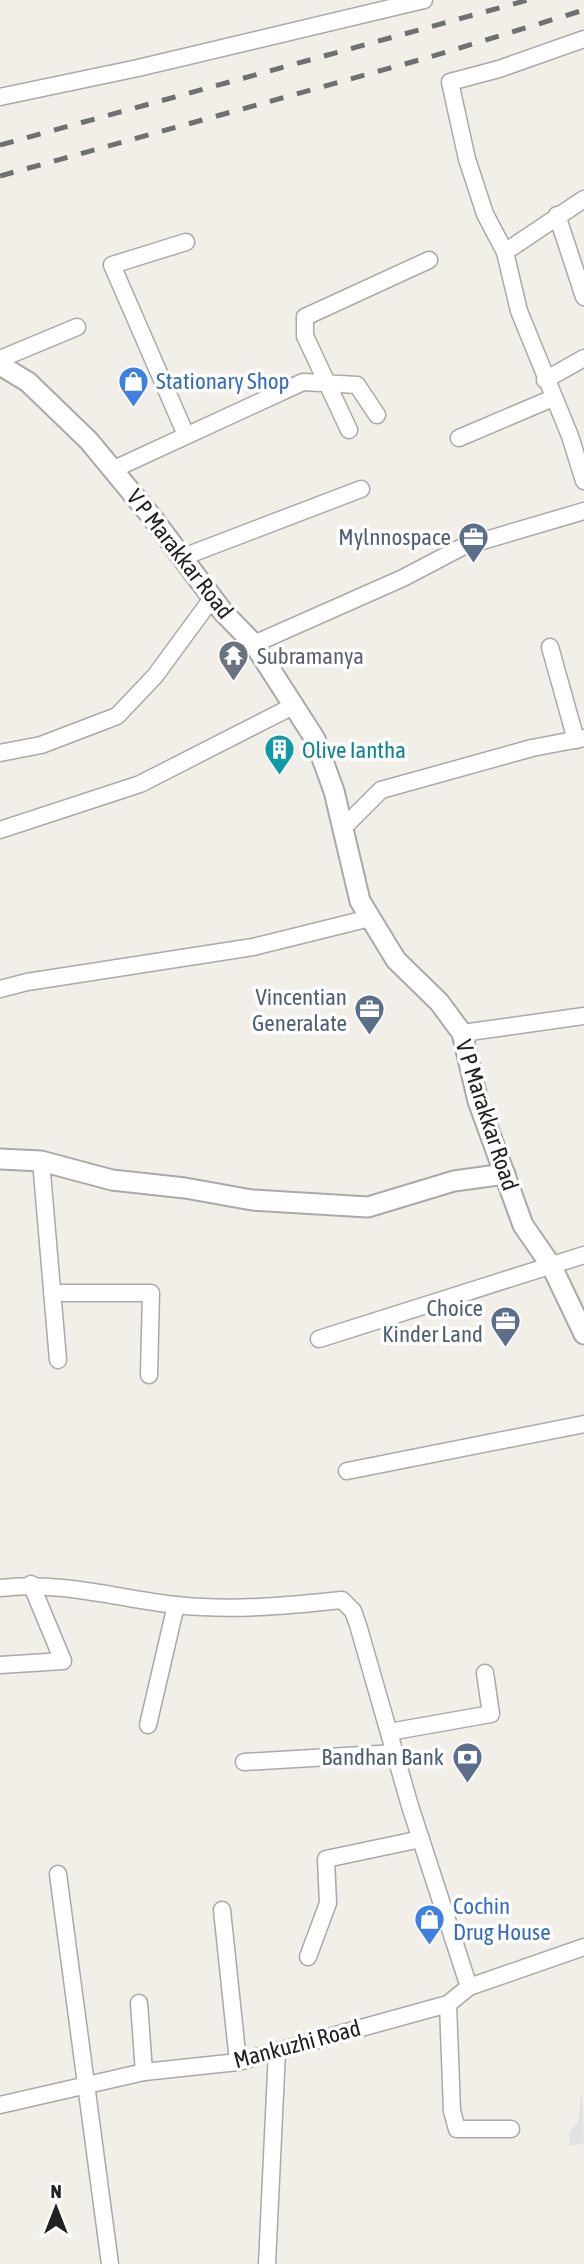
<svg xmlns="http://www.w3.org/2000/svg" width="584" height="2264" font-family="'Asap Condensed',sans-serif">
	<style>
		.parking { fill: #e2e2e2 }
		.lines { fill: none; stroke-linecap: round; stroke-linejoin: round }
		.minor-casing { stroke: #a9a9a9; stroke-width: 19 }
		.tertiary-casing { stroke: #a9a9a9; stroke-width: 23 }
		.minor { stroke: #fff; stroke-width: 16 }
		.tertiary { stroke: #fff; stroke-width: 19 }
		.rail { stroke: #707070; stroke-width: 5; stroke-dasharray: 14 14; stroke-linecap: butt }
		.labels { text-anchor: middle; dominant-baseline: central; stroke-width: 7; stroke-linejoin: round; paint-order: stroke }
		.shop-label { font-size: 23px; fill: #366cbe; stroke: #fff; text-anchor: start }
		.service-label { font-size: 23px; fill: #4e5e75; stroke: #fff; text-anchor: end }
		.street-label { font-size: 23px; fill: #222; stroke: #fff }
		.worship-label { font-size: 23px; fill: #5b616d; stroke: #fff; text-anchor: start }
		.culture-label { font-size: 23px; fill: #0d838f; stroke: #fff; text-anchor: start }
	</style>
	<rect width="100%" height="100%" fill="#f2efe9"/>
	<polygon class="parking" points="582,2089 584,2143 570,2146 569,2132 578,2122"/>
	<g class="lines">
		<defs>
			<g id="minor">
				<polyline points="584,39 499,69 450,82 467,159 485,214 505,252 519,311 570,436 584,481"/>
				<polyline points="0,97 138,68 424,0"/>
				<polyline points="557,215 584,297"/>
				<polyline points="186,242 112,265 186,435"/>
				<polyline points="505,252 584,199"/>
				<polyline points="0,359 77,327"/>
				<polyline points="545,380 584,358"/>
				<polyline points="349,430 305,336 305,317 429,260"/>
				<polyline points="459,438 553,398"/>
				<polyline points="112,470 303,382 357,385 377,415"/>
				<polyline points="183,557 361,489"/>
				<polyline points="254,644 403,578 462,547 584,511"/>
				<polyline points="550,647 576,740"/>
				<polyline points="0,753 41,745 117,716 155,676 213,597"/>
				<polyline points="342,829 381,790 532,748 584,738"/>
				<polyline points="0,830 140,784 293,706"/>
				<polyline points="0,989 27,982 253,947 370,918"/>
				<polyline points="462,1033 584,1016"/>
				<polyline points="41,1161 58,1360"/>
				<polyline points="52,1293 151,1293 149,1375"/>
				<polyline points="319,1339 584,1255"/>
				<polyline points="347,1471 584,1424"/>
				<path d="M0,1588C60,1581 117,1598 176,1605C232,1611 286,1606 342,1600L353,1611L358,1625L410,1806L469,1987"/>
				<polyline points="0,1665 63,1661 31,1584"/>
				<polyline points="148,1725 176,1605"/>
				<polyline points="389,1732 491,1714 485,1673"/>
				<polyline points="244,1762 395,1753"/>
				<polyline points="58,1874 110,2264"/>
				<polyline points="222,1910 238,2062"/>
				<polyline points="308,1957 328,1903 326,1859 421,1839"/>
				<polyline points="139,2003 144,2072"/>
				<polyline points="448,2004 452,2111 457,2129 511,2129"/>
				<polyline points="0,2105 144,2072 238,2062 448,2004 469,1987 584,1947"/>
				<polyline points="267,2264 277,2051"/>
			</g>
			<g id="tertiary">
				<polyline points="0,365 28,382 89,441 151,516 223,612 254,644 315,739 334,791 360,901 396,960 439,1002 462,1033 478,1101 523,1225 552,1267 584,1334"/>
				<polyline points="0,1159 41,1161 112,1180 185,1188 252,1200 368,1207 454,1181 505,1174"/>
			</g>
		</defs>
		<use href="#minor" class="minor-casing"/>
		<use href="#tertiary" class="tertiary-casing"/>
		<use href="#minor" class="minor"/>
		<use href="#tertiary" class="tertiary"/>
		<g class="rail">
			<polyline points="0,145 528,0"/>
			<polyline points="0,176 430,57 584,10"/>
		</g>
	</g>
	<defs>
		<symbol id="shop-pin" viewBox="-11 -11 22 30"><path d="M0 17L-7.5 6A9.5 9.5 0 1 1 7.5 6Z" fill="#3f7fe0" stroke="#fff"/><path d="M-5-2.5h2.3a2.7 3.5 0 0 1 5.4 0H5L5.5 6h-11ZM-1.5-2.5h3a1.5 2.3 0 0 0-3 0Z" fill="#fff"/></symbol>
		<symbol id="office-pin" viewBox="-11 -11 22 30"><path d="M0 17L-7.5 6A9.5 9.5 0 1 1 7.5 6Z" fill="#5c6f8a" stroke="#fff"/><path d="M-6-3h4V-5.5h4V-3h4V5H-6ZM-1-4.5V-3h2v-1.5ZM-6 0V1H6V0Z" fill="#fff"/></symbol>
		<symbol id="temple-pin" viewBox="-11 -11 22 30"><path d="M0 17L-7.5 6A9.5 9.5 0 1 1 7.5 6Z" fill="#6b7280" stroke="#fff"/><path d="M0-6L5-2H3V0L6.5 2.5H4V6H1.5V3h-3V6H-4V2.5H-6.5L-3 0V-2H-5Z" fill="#fff"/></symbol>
		<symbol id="building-pin" viewBox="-11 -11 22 30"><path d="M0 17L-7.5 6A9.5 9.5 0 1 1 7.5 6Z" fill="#0f9aa8" stroke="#fff"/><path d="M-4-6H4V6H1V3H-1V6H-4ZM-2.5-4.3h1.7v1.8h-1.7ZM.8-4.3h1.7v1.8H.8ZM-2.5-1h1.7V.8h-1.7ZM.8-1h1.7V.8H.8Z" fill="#fff"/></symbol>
		<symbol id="bank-pin" viewBox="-11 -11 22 30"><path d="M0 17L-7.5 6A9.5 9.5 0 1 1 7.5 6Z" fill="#5c6f8a" stroke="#fff"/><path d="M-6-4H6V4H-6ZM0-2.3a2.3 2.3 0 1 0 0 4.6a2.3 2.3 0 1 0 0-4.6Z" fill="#fff"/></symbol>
	</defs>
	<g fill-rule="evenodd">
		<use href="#shop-pin" x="116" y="364" width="35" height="47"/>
		<use href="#office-pin" x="456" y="520" width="35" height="47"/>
		<use href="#temple-pin" x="216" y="638" width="35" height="47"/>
		<use href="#building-pin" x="262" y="732" width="35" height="47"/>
		<use href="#office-pin" x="352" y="992" width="35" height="47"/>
		<use href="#office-pin" x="488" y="1304" width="35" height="47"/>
		<use href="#bank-pin" x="450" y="1740" width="35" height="47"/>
		<use href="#shop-pin" x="412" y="1902" width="35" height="47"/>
	</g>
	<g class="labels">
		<g class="shop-label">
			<text x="156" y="381">Stationary Shop</text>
			<text x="453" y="1906">Cochin<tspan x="453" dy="26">Drug House</tspan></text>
		</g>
		<g class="service-label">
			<text x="451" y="537">Mylnnospace</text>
			<text x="347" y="997">Vincentian<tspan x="347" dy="26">Generalate</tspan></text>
			<text x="483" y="1308">Choice<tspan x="483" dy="26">Kinder Land</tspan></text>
			<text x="444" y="1757">Bandhan Bank</text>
		</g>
		<g class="street-label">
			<text transform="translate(180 554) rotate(52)">V P Marakkar Road</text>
			<text transform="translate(487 1115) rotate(72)">V P Marakkar Road</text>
			<text transform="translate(297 2044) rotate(-15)">Mankuzhi Road</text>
		</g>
		<g class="worship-label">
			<text x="257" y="656">Subramanya</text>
		</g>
		<g class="culture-label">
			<text x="302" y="750">Olive Iantha</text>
		</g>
	</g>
	<g transform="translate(56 2208)" stroke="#ffffff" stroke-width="5" paint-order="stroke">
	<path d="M0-5L12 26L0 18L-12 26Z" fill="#222222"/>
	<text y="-10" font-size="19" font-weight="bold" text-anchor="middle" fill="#222222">N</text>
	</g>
</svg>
